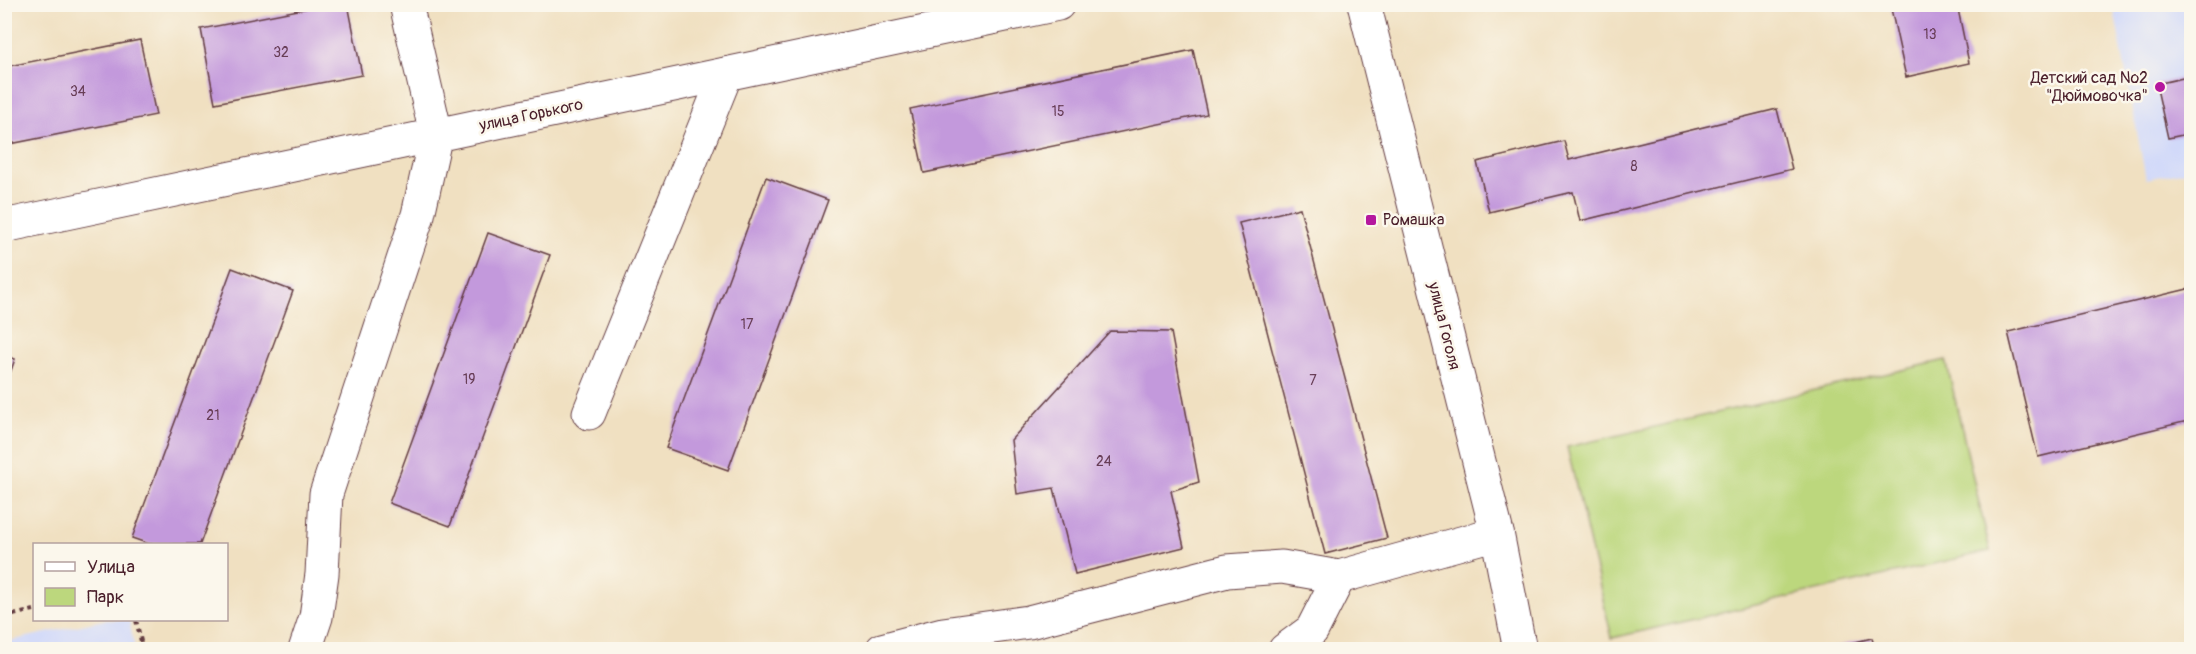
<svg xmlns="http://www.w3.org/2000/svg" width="2196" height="654" font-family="Pangolin,sans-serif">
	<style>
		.built { fill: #d1d9f9 }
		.green { fill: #bcd77d; stroke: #837b54; stroke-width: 1.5 }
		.building { fill: #c399dc }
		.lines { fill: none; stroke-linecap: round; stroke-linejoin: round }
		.minor-casing { stroke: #633c42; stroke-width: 35 }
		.path { stroke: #633c42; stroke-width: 4; stroke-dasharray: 4.5 4.5; stroke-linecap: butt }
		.minor { stroke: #fff; stroke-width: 33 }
		.poi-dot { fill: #b5179e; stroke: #fbf7ec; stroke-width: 2 }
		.labels { text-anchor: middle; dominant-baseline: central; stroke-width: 5; stroke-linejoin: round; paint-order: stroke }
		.number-label { font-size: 14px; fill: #683e57 }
		.poi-label { font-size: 16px; fill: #4a1f2b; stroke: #fbf7ec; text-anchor: end }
		.street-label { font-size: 16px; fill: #4a1f2b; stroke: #fbf7ec }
	</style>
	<rect width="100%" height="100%" fill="#fbf7ec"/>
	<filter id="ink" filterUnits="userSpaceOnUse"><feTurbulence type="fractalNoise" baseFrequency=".0167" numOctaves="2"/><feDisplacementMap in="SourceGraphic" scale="12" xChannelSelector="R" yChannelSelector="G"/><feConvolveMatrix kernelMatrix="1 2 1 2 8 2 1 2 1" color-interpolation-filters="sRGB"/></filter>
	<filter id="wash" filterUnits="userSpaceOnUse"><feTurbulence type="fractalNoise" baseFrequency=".008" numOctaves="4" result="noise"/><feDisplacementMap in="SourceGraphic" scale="24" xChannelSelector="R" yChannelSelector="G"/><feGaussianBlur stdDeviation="1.35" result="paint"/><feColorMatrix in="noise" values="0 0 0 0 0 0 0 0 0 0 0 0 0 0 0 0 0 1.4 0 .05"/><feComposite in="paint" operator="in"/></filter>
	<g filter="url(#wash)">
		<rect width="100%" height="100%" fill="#f0e0c1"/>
		<g class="built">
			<polygon points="2113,5 2191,5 2191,170 2146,179"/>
			<polygon points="104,620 129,620 135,649 5,649 5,642"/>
		</g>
		<polygon class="green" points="1946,360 1990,551 1612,638 1567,447"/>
		<g id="blocks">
			<g class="building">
				<polygon points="329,4 348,4 362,75 215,103 201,29"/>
				<polygon points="1890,4 1957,4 1969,63 1906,77"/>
				<polygon points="140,40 156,115 5,145 4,67"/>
				<polygon points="1193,50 1207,114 924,173 910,109"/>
				<polygon points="2192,76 2192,133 2168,138 2156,84"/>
				<polygon points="1777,109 1792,169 1580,221 1573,192 1489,212 1477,162 1564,141 1569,160"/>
				<polygon points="766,177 828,200 728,470 666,448"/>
				<polygon points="1300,208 1387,538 1325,554 1239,223"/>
				<polygon points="488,233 550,255 450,526 389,503"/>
				<polygon points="232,268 293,291 200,544 149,544 132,538"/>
				<polygon points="2192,288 2192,420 2038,457 2008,332"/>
				<polygon points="1110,331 1171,332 1199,482 1171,491 1184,547 1075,574 1054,488 1017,494 1011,440"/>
				<polygon points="4,355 15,359 5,388 4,388"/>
				<polygon points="1872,638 1875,650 1826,650 1826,649"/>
			</g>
		</g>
	</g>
	<g filter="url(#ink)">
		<use href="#blocks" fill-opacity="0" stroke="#633c42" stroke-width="1.5"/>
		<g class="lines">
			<defs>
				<g id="minor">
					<polyline points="1364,4 1497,533 1520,650"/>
					<polyline points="4,226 1058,4"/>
					<polyline points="589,413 726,74"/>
					<polyline points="305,650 316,617 322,574 326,494 418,215 436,134 406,4"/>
					<polyline points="882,650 943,634 1029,622 1227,571 1282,567 1339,577 1497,533"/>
					<polyline points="1285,650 1312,630 1339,577"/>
				</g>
			</defs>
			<use href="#minor" class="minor-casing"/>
			<g class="path">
				<polyline points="4,617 34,610"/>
				<polyline points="136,620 143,650"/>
			</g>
			<use href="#minor" class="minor"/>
		</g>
	</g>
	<g class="poi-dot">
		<circle cx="2160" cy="87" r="6"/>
		<rect x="1365" y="214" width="12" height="12" rx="3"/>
	</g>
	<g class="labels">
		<g class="number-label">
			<text x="1930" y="34">13</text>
			<text x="281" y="52">32</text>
			<text x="78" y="91">34</text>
			<text x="1058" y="111">15</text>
			<text x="1634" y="166">8</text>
			<text x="747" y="324">17</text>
			<text x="469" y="379">19</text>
			<text x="1313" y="380">7</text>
			<text x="213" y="415">21</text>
			<text x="1104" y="461">24</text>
		</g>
		<g class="poi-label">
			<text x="2148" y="78">Детский сад №2<tspan x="2148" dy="18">"Дюймовочка"</tspan></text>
			<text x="1383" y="220" text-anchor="start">Ромашка</text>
		</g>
		<g class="street-label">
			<text transform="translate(531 115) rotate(-12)">улица Горького</text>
			<text transform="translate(1444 326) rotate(76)">улица Гоголя</text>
		</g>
	</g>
	<rect width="2196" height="654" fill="none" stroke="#fbf7ec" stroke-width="24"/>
	<rect x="33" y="543" width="195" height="78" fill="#fbf7ec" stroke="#b4a19f" stroke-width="1.5"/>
	<rect x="45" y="562" width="30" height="9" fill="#ffffff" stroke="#b4a19f" stroke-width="1.5"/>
	<text x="87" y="573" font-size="18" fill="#4a1f2b">Улица</text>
	<rect x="45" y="588" width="30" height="18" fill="#bcd77d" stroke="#b4a19f" stroke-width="1.5"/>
	<text x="87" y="603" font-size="18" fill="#4a1f2b">Парк</text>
</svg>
